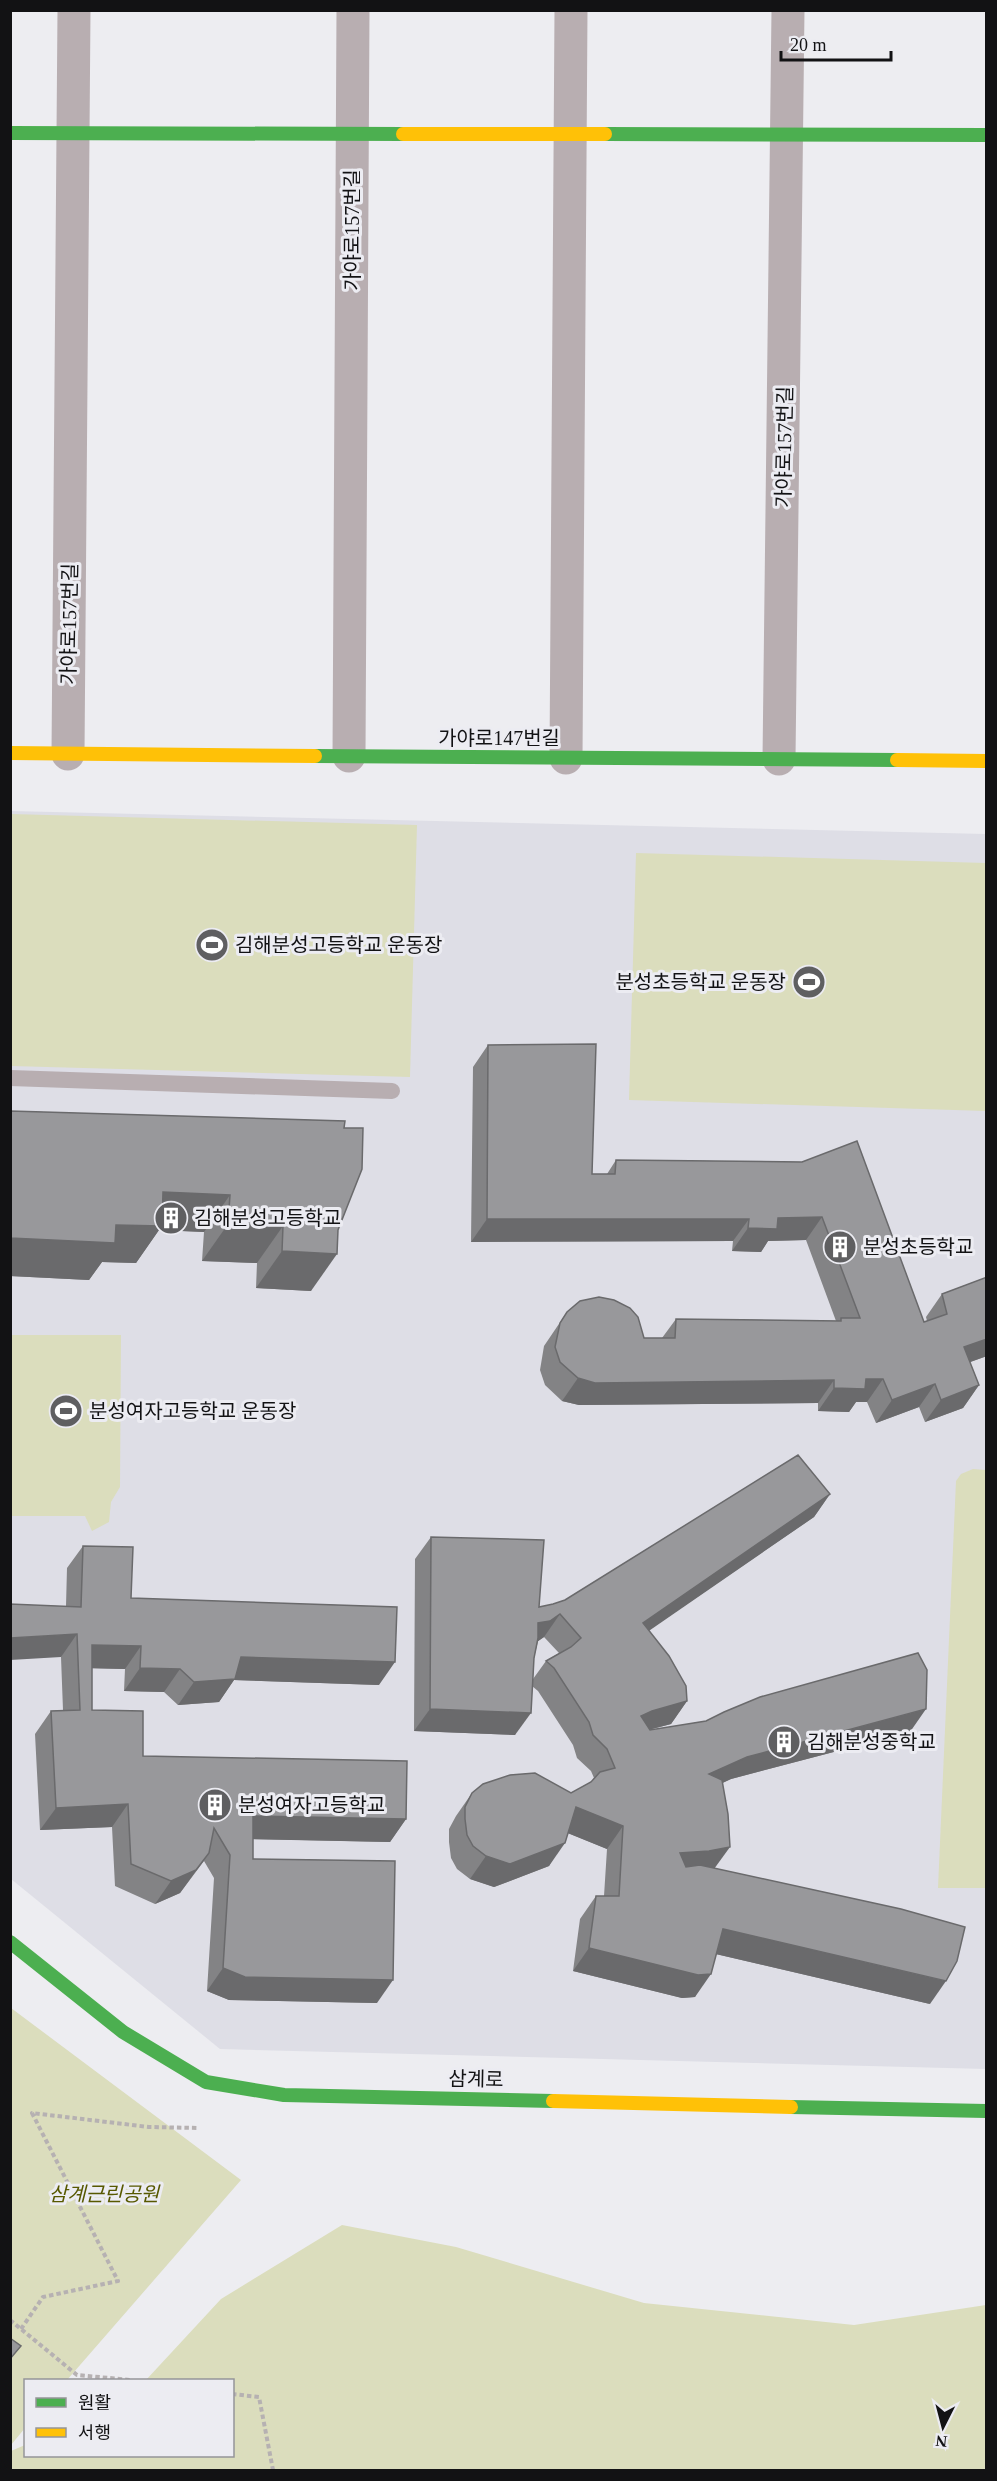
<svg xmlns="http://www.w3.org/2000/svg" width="997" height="2481" font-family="'Times New Roman','Noto Sans KR',serif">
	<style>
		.built { fill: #dedee6 }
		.green { fill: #dbddbd }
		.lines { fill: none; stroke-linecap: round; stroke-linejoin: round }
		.path { stroke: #b6b1b2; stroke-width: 4; stroke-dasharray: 4.5 3; stroke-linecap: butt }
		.lane { stroke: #b8aeb1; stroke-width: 16 }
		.street { stroke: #b8aeb1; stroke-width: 33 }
		.fast { stroke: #4caf50; stroke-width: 14 }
		.slow { stroke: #ffc107; stroke-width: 14 }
		.wall { fill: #838385; fill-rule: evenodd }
		.shaded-wall { fill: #6a6a6c }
		.building { fill: #98989b; stroke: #6a6a6c; stroke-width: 1.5 }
		.labels { text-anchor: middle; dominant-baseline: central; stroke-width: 6; stroke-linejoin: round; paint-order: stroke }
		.street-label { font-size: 20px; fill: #121214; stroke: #ececf2 }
		.poi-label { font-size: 20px; fill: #121214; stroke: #ececf2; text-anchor: start }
		.park-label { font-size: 20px; font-style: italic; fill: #575800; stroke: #ececf2 }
	</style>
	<rect width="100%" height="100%" fill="#ededf1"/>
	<polygon class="built" points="10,811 986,834 986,2069 220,2049 11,1879"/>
	<g class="green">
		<polygon points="11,814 417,825 410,1077 11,1066"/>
		<polygon points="636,853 986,863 986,1111 629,1100"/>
		<polygon points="11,1335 121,1335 120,1487 111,1502 109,1522 92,1531 85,1516 11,1516"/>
		<polygon points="973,1469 986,1470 986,1888 938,1888 956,1481 961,1474"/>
		<polygon points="11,2008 241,2180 67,2380 26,2380 25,2428 11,2445"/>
		<polygon points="342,2225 456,2247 644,2303 854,2325 986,2305 986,2470 11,2470 11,2451 25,2445 26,2456 232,2456 232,2380 146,2380 221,2299"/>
	</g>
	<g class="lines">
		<g class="path">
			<polyline points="10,2320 77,2375 131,2380"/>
			<polyline points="21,2329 43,2297 118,2281 32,2113 149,2127 199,2128"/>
			<polyline points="232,2394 259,2397 273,2470"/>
		</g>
		<polyline class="lane" points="10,1078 392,1091"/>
		<g class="street">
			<polyline points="68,754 74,10"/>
			<polyline points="349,756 353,10"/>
			<polyline points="566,758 571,10"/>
			<polyline points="779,759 788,10"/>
		</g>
		<g class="fast">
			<polyline points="10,133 403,134"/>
			<polyline points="605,134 986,135"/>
			<polyline points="315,756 897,760"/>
			<polyline points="10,1942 123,2032 206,2082 284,2095 553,2101"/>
			<polyline points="791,2107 986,2111"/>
		</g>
		<g class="slow">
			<polyline points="403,134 605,134"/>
			<polyline points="10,753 315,756"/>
			<polyline points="897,760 986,761"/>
			<polyline points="553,2101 791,2107"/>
		</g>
	</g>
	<g class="wall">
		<polygon points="488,1045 592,1174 607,1174 616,1160 802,1162 924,1322 927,1321 926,1317 942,1294 987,1277 987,1356 970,1362 979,1385 963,1408 925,1422 919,1407 876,1423 867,1402 856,1402 849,1412 818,1411 818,1403 579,1405 562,1401 545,1385 540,1370 544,1346 567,1312 644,1338 662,1338 676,1319 836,1321 806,1240 768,1241 761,1252 732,1251 733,1241 471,1242 473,1067"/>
		<polygon points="10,1111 345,1121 311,1291 256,1288 257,1263 202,1261 204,1232 159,1230 136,1263 102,1262 89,1280 10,1276"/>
		<path d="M830,1494L814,1517L649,1630L687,1701L671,1724L649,1730L910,1732L731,1779L722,1783L715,1868L930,2004L716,1954L695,1997L682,1998L573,1971L580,1919L596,1896H604L607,1849L568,1833L549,1866L494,1887L470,1879L457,1869L451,1858L449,1842V1829L456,1816L472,1793H571L591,1782L594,1778L591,1771L577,1758L573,1745L538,1691L532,1686L515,1735L414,1731L415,1559L431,1537L539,1607L553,1604L565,1600ZM544,1637L559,1653L546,1661L533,1679L534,1658L538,1641Z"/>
		<polygon points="83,1546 131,1598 379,1685 234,1680 219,1702 178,1705 164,1692 124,1691 125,1669 92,1668 92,1710 143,1756 406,1819 390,1842 253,1839 253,1859 377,2003 229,2000 207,1991 214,1878 204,1861 180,1893 155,1904 115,1886 112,1827 40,1830 35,1734 51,1711 63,1710 61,1657 66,1606 67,1568"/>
	</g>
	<g class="shaded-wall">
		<polygon points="163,1192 230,1195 204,1232 159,1230 136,1263 102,1262 89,1280 10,1276 10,1238 116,1225"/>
		<polygon points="822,1217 806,1240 768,1241 761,1252 732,1251 748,1228 778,1218"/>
		<polygon points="487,1219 749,1219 733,1241 471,1242"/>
		<polygon points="228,1224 283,1226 257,1263 202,1261"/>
		<polygon points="282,1251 337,1254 311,1291 256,1288"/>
		<polygon points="987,1339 987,1356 948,1370 964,1347"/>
		<polygon points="578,1378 834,1380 818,1403 579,1405 562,1401"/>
		<polygon points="866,1379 883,1379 867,1402 856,1402 849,1412 818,1411 834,1388"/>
		<polygon points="935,1384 919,1407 876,1423 892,1400"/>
		<polygon points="979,1385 963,1408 925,1422 941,1400"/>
		<polygon points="830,1494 814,1517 627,1646 643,1623"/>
		<polygon points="560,1614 544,1637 534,1644 538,1623"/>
		<polygon points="77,1634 61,1657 10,1660 10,1638"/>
		<polygon points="92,1645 141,1646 125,1669 78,1668"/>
		<polygon points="241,1657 395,1662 379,1685 234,1680 219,1702 178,1705 194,1682"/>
		<polygon points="140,1668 180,1669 164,1692 124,1691"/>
		<polygon points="687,1701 671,1724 636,1733 641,1716 652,1711"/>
		<polygon points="430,1709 531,1713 515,1735 414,1731"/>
		<polygon points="926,1709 910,1732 731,1779 693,1797 709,1774 747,1757"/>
		<polygon points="128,1804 112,1827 40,1830 56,1808"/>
		<polygon points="576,1807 623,1826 607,1849 560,1830"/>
		<polygon points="253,1816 406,1819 390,1842 237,1839"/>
		<polygon points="565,1843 549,1866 494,1887 470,1879 486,1856"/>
		<polygon points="730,1847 714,1869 664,1876 680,1853"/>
		<polygon points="209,1853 180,1893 155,1904 171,1881"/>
		<polygon points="723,1929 946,1981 930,2004 707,1952"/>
		<polygon points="589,1948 711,1974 695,1997 682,1998 573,1971"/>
		<polygon points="223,1968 393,1980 377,2003 229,2000 207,1991"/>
	</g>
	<g class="building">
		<polygon points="596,1044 592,1174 615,1174 616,1160 802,1162 857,1141 924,1322 947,1314 942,1294 987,1277 987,1339 964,1347 979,1385 941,1400 935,1384 892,1400 883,1379 866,1379 865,1389 834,1388 834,1380 595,1383 578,1378 560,1362 555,1347 560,1323 567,1312 580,1301 599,1297 614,1300 630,1308 638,1317 644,1338 675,1338 676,1319 841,1321 841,1318 860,1318 822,1217 778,1218 777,1229 748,1228 749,1219 487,1219 488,1045"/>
		<polygon points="10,1111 345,1121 344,1128 363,1128 362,1169 338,1230 337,1254 282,1251 283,1226 228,1224 230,1195 163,1192 162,1226 116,1225 115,1243 10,1238"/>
		<polygon points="798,1455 830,1494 643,1623 669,1656 686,1686 687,1701 652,1711 641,1716 650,1730 706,1721 724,1712 760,1697 918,1653 927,1670 926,1709 747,1757 709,1774 722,1780 728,1814 730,1847 709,1851 680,1853 686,1867 700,1865 901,1909 965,1927 957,1961 946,1981 723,1929 711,1974 698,1975 589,1948 596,1896 619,1896 623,1826 576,1807 565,1843 510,1864 486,1856 473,1846 467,1835 465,1819 465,1807 472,1793 483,1784 510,1775 535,1773 571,1793 591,1782 600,1772 615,1768 607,1749 593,1735 589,1722 554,1668 546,1661 571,1647 581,1638 560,1614 550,1621 538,1623 538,1638 534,1658 531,1713 430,1709 431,1537 544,1540 539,1607 553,1604 565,1600"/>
		<polygon points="83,1546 133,1547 131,1598 397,1607 395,1662 241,1657 235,1679 194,1682 180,1669 140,1668 141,1646 92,1645 92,1710 143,1711 143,1756 407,1761 406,1819 253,1816 253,1859 395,1861 393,1980 245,1977 223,1968 230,1855 214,1828 209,1853 196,1870 171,1881 131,1864 128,1804 56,1808 51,1711 80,1710 77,1634 10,1638 10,1604 81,1607"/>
		<polygon points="10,2338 21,2346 10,2359"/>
	</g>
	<defs>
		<symbol id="stadium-disc" viewBox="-11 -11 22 22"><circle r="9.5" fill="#5f5f61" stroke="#ececf2"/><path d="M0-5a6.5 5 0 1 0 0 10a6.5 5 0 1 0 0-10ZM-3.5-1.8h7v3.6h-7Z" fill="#fff"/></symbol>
		<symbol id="building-disc" viewBox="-11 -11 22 22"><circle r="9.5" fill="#5f5f61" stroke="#ececf2"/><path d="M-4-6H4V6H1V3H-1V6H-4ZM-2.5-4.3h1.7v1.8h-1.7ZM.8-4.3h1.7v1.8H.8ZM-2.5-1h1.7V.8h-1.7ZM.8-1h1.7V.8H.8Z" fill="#fff"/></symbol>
	</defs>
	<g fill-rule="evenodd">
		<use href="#stadium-disc" x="193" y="926" width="38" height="38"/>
		<use href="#stadium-disc" x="790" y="963" width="38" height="38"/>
		<use href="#building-disc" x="152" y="1199" width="38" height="38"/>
		<use href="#building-disc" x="821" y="1228" width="38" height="38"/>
		<use href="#stadium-disc" x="47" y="1392" width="38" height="38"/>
		<use href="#building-disc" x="765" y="1723" width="38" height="38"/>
		<use href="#building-disc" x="196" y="1786" width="38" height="38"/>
	</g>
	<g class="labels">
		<g class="street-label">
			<text transform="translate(352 230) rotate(-90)">가야로157번길</text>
			<text transform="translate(784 447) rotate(-89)">가야로157번길</text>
			<text transform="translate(69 624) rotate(-89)">가야로157번길</text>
			<text x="499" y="738">가야로147번길</text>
			<text transform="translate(476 2079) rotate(1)">삼계로</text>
		</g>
		<g class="poi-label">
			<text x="235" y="945">김해분성고등학교 운동장</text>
			<text x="786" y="982" text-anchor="end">분성초등학교 운동장</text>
			<text x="194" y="1218">김해분성고등학교</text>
			<text x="863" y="1247">분성초등학교</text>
			<text x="89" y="1411">분성여자고등학교 운동장</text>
			<text x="807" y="1742">김해분성중학교</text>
			<text x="238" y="1805">분성여자고등학교</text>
		</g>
		<g class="park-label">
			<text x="104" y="2194">삼계근린공원</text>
		</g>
	</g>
	<rect width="997" height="2481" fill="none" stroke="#121214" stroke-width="24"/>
	<rect x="24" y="2379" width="210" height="78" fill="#ececf2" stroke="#959599" stroke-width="1.5"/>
	<rect x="36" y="2398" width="30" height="9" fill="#4caf50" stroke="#959599" stroke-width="1.5"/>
	<text x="78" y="2409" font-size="18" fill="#121214">원활</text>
	<rect x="36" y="2428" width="30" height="9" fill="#ffc107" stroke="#959599" stroke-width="1.5"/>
	<text x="78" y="2439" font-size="18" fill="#121214">서행</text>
	<g transform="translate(943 2427) rotate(186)" stroke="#ececf2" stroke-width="4.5" paint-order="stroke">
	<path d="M0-4.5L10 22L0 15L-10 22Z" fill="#121214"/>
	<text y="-9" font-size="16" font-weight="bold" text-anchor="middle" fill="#121214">N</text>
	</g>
	<path d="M781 51v9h110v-9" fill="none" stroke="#121214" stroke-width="3"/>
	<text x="790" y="51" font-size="18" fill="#121214" stroke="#ececf2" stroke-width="4.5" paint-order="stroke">20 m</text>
</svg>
